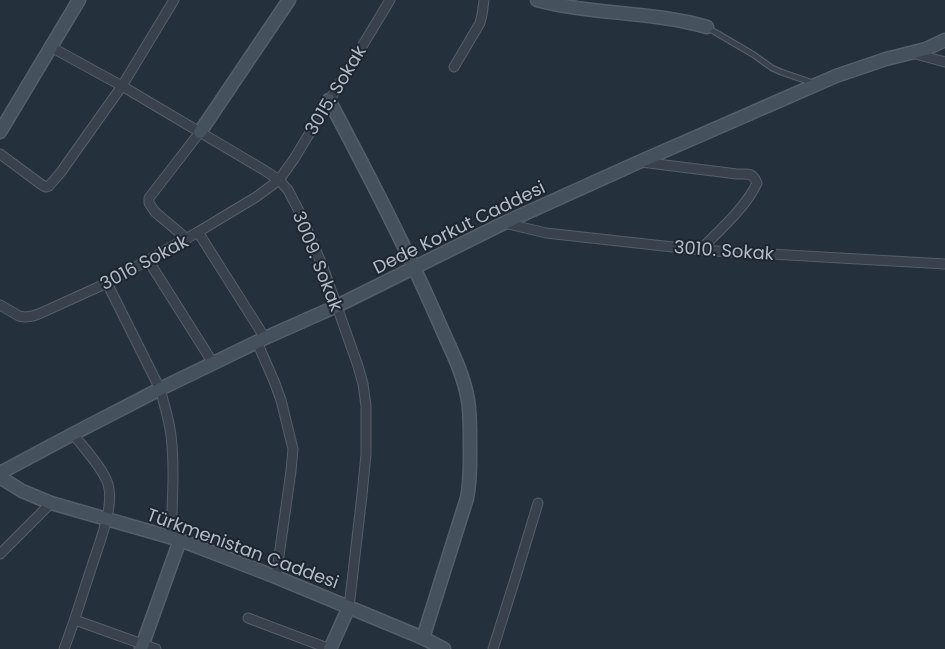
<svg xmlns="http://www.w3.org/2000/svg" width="945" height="649" font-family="Poppins,sans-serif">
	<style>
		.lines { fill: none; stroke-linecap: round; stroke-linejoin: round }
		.lane-casing { stroke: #565f69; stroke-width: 7 }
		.street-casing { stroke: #565f69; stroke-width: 11 }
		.secondary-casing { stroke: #565f69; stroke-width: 15 }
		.lane { stroke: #38414c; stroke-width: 4.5 }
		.street { stroke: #38414c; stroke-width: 9 }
		.secondary { stroke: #46515e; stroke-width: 12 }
		.labels { text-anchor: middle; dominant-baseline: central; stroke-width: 4; stroke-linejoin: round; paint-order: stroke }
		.street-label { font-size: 18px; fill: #b3bcc7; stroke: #1d2630 }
	</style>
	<rect width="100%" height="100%" fill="#24303b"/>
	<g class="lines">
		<defs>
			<polyline id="lane" points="708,28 754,55 772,68 781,72 813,83"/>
			<g id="street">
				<polyline points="51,47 122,86 264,170 279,180 288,190 300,213 323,267 358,366 363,384 366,406 366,454 362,495 349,607"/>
				<polyline points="912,53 945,62"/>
				<polyline points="454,67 480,23 482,15 484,0"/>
				<polyline points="0,154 42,185 46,187 49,186 61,172 122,86 174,0"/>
				<path d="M641,162L737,174C748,174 752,172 757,183C747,206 718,232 700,250"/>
				<polyline points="504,223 546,233 700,250 945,264"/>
				<polyline points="198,232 265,338"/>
				<polyline points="187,239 155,212 149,203 149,198 200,132"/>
				<polyline points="148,260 213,363"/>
				<path d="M107,283L160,389C164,404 169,419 171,435C175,469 172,503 171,537"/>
				<polyline points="0,305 19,316 25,317 33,316 41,313 107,283 198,232 256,197 279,180 294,159 390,0"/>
				<polyline points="257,342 274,381 281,400 293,449 291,471 276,577"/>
				<polyline points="0,554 51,503"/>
				<polyline points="248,618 330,649"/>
				<polyline points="75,620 156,649"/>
				<path d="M64,649C74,623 82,596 91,569C98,546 115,507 108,484C103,468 83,447 73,434"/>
				<polyline points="493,649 516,576 538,503"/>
			</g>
			<g id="secondary">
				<path d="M537,0C592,15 652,11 707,27"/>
				<path d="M329,100C367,172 404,243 437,318C448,344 463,371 468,400C470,413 470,427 470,441C470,460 471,479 467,498L423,638"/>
				<polyline points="0,132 79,0"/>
				<polyline points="200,132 289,0"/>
				<polyline points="0,473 73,434 160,389 265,338 337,306 504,223 639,162 836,76 886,59 926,49 945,40"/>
				<polyline points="0,477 22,491 51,503 180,540 276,577 423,638 444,649"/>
				<polyline points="141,649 180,540"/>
				<polyline points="330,649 349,607"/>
			</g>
		</defs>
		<use href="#lane" class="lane-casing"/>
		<use href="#street" class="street-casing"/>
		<use href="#secondary" class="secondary-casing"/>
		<use href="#lane" class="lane"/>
		<use href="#street" class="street"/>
		<use href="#secondary" class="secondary"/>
	</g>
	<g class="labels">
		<g class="street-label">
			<text transform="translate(335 90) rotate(-59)">3015. Sokak</text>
			<text transform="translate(459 227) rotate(-26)">Dede Korkut Caddesi</text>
			<text transform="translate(724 250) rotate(4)">3010. Sokak</text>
			<text transform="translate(318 261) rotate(68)">3009. Sokak</text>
			<text transform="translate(144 262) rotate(-28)">3016 Sokak</text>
			<text transform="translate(243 548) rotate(20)">Türkmenistan Caddesi</text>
		</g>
	</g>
</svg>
